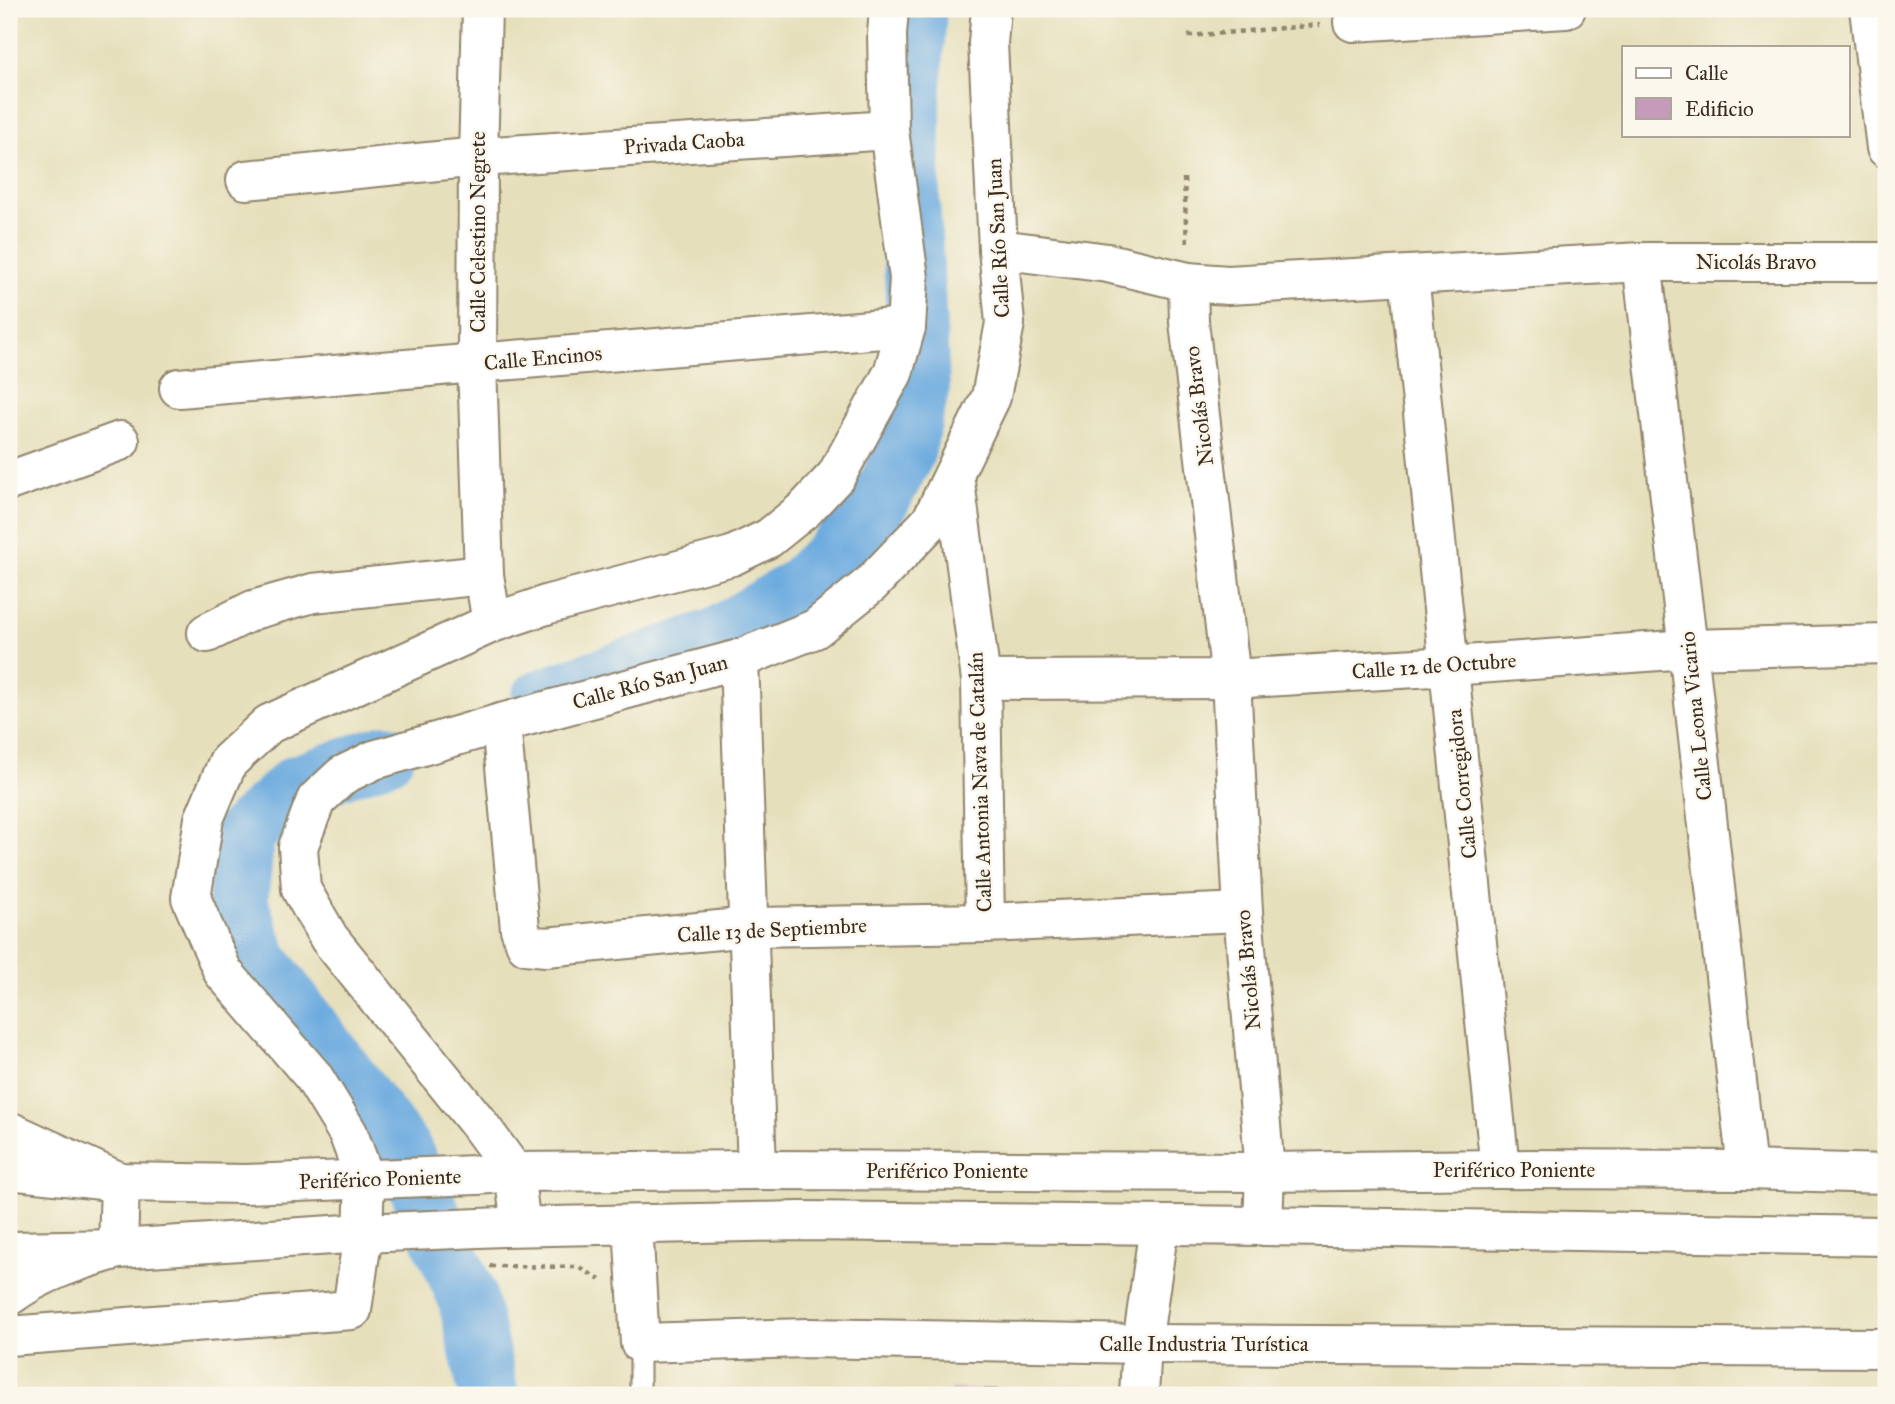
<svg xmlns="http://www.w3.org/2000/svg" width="1895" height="1404" font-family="'IM FELL Great Primer',serif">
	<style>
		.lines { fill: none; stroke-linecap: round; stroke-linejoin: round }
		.river { stroke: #6dabdf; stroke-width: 60 }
		.building { fill: #c59bb9 }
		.lane-casing { stroke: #90846c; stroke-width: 23 }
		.street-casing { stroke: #90846c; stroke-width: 42 }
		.primary-casing { stroke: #90846c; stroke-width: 42 }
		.path { stroke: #90846c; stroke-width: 4.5; stroke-dasharray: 5 5; stroke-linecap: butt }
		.lane { stroke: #fff; stroke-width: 19 }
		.street { stroke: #fff; stroke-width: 38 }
		.primary { stroke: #fff; stroke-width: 38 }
		.labels { text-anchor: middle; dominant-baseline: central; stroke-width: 5; stroke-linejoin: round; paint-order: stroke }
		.street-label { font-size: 21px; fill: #3b2a1e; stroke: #fbf7ec }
	</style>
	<rect width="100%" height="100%" fill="#fbf7ec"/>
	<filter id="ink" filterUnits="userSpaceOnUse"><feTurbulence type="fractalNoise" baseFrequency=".0143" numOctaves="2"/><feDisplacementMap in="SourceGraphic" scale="14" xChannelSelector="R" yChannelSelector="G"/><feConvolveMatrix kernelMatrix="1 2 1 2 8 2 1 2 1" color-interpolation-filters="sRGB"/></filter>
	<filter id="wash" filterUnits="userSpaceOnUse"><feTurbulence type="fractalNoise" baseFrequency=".00686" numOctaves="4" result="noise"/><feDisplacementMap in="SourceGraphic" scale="28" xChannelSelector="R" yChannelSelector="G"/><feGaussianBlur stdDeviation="1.57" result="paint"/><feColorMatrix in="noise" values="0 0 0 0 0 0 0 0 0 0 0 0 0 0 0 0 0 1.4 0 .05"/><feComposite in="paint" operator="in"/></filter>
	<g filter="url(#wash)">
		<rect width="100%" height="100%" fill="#e6dfbb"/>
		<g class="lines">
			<g class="river">
				<polyline points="541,699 718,637 799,588 840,548 879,502 905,452 920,386 910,197 911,100 917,9"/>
				<polyline points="385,754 296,785 245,833 238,903 259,961 403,1152 467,1296 488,1391 488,1395"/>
			</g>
		</g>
		<g id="blocks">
			<g class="building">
				<polygon points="950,1389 1044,1390 1044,1395 950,1395"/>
				<polygon points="706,1390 754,1390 754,1395 701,1395"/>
			</g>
		</g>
	</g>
	<g filter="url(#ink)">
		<use href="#blocks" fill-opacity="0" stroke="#90846c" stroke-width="2"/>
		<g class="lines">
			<defs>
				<polyline id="lane" points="640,1395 640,1343"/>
				<g id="street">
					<polyline points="482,9 478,157 477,363 484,575 492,623"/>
					<polyline points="1356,9 1353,22 1566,9"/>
					<polyline points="1869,9 1886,148"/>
					<polyline points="246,180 478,157 889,130"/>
					<polyline points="998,249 1108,263 1188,282 1228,285 1642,262 1886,262"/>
					<polyline points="1642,262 1688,649 1747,1170"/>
					<polyline points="1409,275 1500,1169"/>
					<polyline points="1188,282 1189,322 1231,679 1243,912 1265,1172 1263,1226"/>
					<polyline points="179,388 906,327"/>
					<polyline points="954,474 981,680 985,923"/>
					<polyline points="9,481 120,441"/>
					<polyline points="207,633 253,610 313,593 484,575"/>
					<polyline points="739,659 757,1170"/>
					<polyline points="981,680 1231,679 1450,666 1688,649 1886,644"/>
					<polyline points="501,723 520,929 526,945 546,947 749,927 985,923 1243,912"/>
					<polyline points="633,1225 640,1343 808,1338 1142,1344 1886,1348"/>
					<polyline points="521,1226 514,1172 479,1124 329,938 301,889 298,847 316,800 343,775 374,760 501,723 739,659 815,629 871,584 931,521 991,397 1005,323 998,249 988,43 991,9"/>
					<polyline points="9,1336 352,1310 363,1233 365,1179 348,1133 313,1076 223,972 191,898 204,819 228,762 269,724 492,623 549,604 732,556 769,538 805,509 836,476 893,373 906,327 909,278 889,130 887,34 889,9"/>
					<polyline points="1139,1395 1142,1344 1159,1226"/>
				</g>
				<g id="primary">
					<path d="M9,1131L120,1182L118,1249C78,1261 43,1271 9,1296"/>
					<polyline points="9,1170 120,1182 246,1184 477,1175 514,1172 757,1170 1265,1172 1500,1169 1747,1170 1886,1174"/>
					<polyline points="9,1251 118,1249 363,1233 502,1227 801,1221 1263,1226 1886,1236"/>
				</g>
			</defs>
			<use href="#lane" class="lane-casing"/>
			<use href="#street" class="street-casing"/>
			<use href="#primary" class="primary-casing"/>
			<g class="path">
				<polyline points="1188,36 1320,25"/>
				<polyline points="1184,178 1187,246"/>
				<polyline points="490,1266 579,1267 600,1280"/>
			</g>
			<use href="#lane" class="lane"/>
			<use href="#street" class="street"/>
			<use href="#primary" class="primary"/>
		</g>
	</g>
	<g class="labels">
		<g class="street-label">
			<text transform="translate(684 143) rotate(-4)">Privada Caoba</text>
			<text transform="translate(478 232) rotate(-90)">Calle Celestino Negrete</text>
			<text transform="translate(998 238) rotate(-93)">Calle Río San Juan</text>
			<text x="1756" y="262">Nicolás Bravo</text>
			<text transform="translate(543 358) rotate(-5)">Calle Encinos</text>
			<text transform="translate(1199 406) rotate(-97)">Nicolás Bravo</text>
			<text transform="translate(1434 666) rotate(-4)">Calle 12 de Octubre</text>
			<text transform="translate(650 682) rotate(-15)">Calle Río San Juan</text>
			<text transform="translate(1696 716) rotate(-96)">Calle Leona Vicario</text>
			<text transform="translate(980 782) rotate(-92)">Calle Antonia Nava de Catalán</text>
			<text transform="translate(1462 784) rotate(-96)">Calle Corregidora</text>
			<text transform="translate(772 930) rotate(-3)">Calle 13 de Septiembre</text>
			<text transform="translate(1248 970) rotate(-95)">Nicolás Bravo</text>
			<text x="1514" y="1170">Periférico Poniente</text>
			<text x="947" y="1171">Periférico Poniente</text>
			<text transform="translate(380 1179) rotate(-2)">Periférico Poniente</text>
			<text x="1204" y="1344">Calle Industria Turística</text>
		</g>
	</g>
	<rect width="1895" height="1404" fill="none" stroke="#fbf7ec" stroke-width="35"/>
	<rect x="1622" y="46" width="228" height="91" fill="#fbf7ec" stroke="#aea59a" stroke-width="2"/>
	<rect x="1636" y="68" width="35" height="10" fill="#ffffff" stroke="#aea59a" stroke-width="2"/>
	<text x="1685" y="80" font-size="21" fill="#3b2a1e">Calle</text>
	<rect x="1636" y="98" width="35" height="21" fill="#c59bb9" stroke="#aea59a" stroke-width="2"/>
	<text x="1685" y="116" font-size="21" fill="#3b2a1e">Edificio</text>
</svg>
